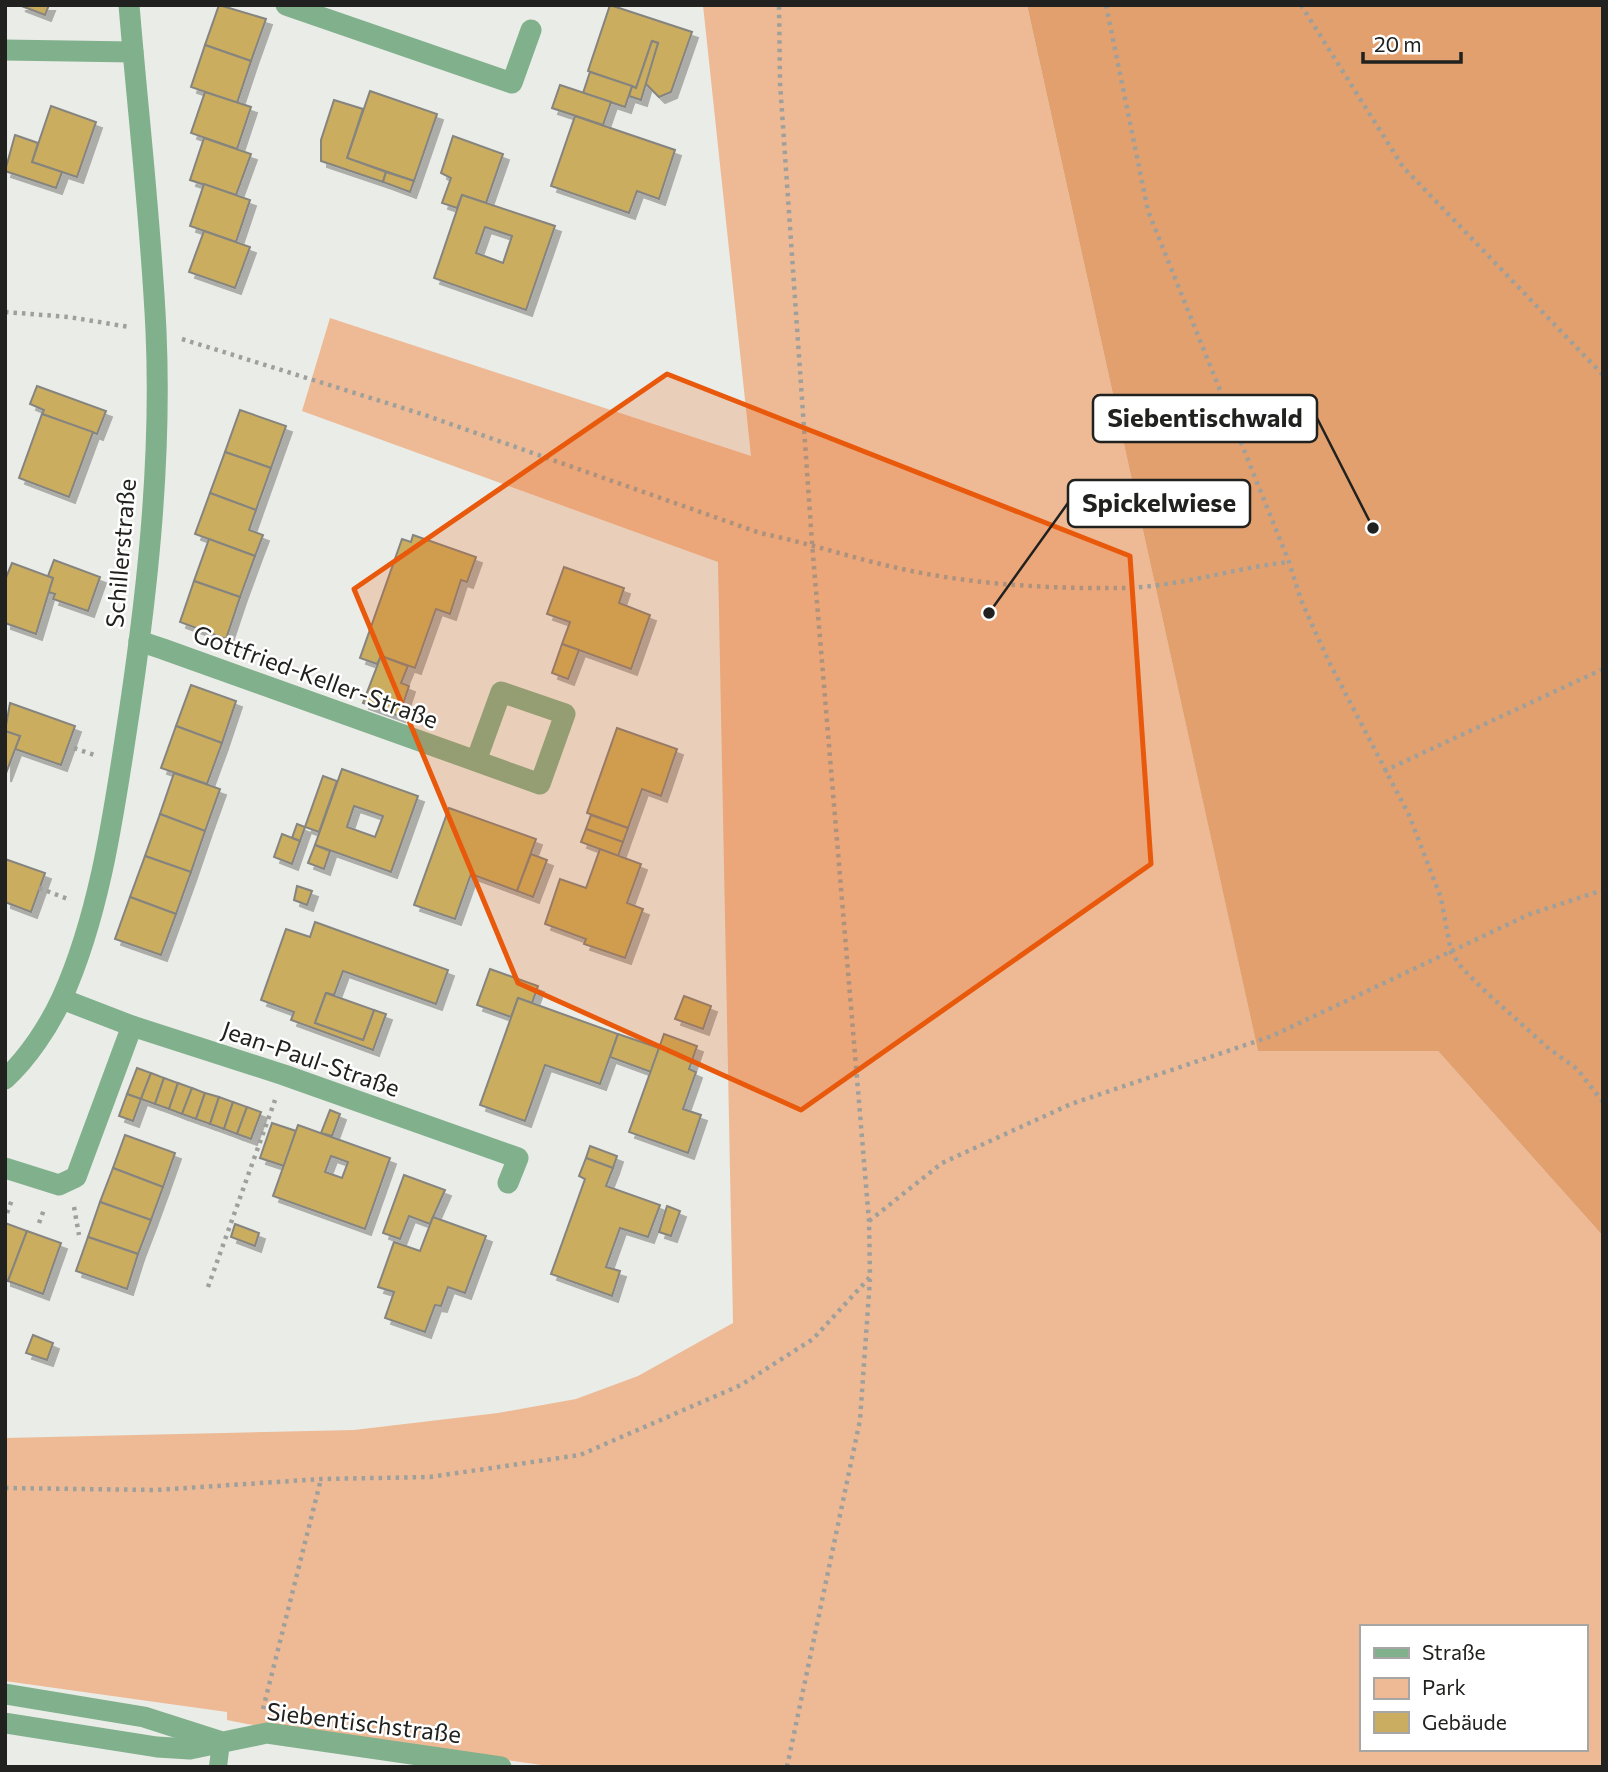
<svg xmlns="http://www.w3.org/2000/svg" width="1608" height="1772" font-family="Commissioner,sans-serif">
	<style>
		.green { fill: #edba95; fill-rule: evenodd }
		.forest { fill: #e1a06e }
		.building { fill: #cbad61; stroke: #85847f; stroke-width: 2; fill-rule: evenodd; filter: url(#shadow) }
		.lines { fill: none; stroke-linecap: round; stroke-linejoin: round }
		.path { stroke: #9fa09c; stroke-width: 4.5; stroke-dasharray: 3.5 5; stroke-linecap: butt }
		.service { stroke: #81b08c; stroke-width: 18 }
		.minor { stroke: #81b08c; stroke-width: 21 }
		.marked { fill: #e8590c; fill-opacity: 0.2; stroke: #e8590c; stroke-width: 5; stroke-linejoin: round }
		.labels { text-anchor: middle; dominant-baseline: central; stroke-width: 5; stroke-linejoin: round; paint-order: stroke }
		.street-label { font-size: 24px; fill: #21211f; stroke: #fff }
		.leader { fill: none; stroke: #21211f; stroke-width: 2.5 }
		.callout-dot { fill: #21211f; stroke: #fff; stroke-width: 2.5 }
		.callout { fill: #fff; stroke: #21211f; stroke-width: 2.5 }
		.callout-label { font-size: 26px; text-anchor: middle; font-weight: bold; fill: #21211f }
	</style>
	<defs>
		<filter id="shadow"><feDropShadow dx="6" dy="6" stdDeviation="0" flood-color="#0004"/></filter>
	</defs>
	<rect width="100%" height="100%" fill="#eaece7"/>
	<path class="green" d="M703,5H1027L1258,1050L1438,1051L1603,1236V1767H556L247,1724L227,1720V1712L5,1681V1438L354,1430L498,1413L576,1399L638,1376L733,1323L718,562L302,411L330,318L751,456ZM1361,1627H1585V1749H1361Z"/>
	<polygon class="forest" points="1027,5 1603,5 1603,1236 1438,1051 1258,1051"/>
	<g class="building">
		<polygon points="19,5 49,5 45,15"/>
		<polygon points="219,5 266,19 251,61 205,45"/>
		<polygon points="610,5 692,32 671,92 659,97 645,83 658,43 652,41 636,88 588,71"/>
		<polygon points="652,41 658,43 641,100 629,96 632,86 636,88"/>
		<polygon points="205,45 251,61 237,103 191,87"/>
		<polygon points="590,72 632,86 625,107 583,93"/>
		<polygon points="560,85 611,102 603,125 552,108"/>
		<polygon points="370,91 437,114 414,181 347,158"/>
		<polygon points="205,92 251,107 237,149 191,133"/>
		<polygon points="334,100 363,109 347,158 386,172 383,182 321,161 321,140"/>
		<polygon points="51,106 96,122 77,177 32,162"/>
		<polygon points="575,116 675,150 659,199 637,191 629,213 551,186"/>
		<polygon points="15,135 38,143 32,162 62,172 56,188 5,171"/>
		<polygon points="453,136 503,154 486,203 462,195 457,208 442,203 451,178 441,173"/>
		<polygon points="204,138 251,154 236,195 190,180"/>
		<polygon points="386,172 414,181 410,192 383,182"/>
		<polygon points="204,184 250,200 236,242 190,226"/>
		<path d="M462,195L555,226L526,310L434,278ZM485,227L512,236L503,263L476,253Z"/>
		<polygon points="204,231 250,247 235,288 189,272"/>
		<polygon points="37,386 106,411 97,434 42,414 44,410 30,404"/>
		<polygon points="240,410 286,426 271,468 225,452"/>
		<polygon points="42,414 93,432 69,497 19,478"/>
		<polygon points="225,452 271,468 256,510 210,493"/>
		<polygon points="210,493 256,510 249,530 263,535 255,556 195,534"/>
		<polygon points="413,535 476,557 467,582 461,580 450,614 436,609 415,668 381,656 377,664 360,658 402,539 411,542"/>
		<polygon points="209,539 255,556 240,597 194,581"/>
		<polygon points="54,560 100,577 88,611 53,599 55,594 48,592 53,578 48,576"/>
		<polygon points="12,563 53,578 36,634 5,623 5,580"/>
		<polygon points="564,567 624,588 619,603 650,615 631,669 562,644 570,622 547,614"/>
		<polygon points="194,581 240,597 226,639 180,622"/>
		<polygon points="562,644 579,650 568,679 552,673"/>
		<polygon points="381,656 408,666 401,683 409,686 399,716 363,703"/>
		<polygon points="191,685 236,701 222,743 176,726"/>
		<polygon points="10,703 75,726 61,765 15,749 20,736 5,731"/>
		<polygon points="176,726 222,743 207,784 161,768"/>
		<polygon points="617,728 677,749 661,796 642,789 628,828 587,813"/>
		<polygon points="5,731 20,736 5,776"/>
		<path d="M342,769L418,796L391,872L315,845ZM354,806L383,816L375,837L347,827Z"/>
		<polygon points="174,773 220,789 205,831 160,814"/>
		<polygon points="323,776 337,781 319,832 305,827"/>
		<polygon points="449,808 536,839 517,891 471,874 455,919 414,905"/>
		<polygon points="160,814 205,831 191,872 145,856"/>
		<polygon points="591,815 628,828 623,842 586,829"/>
		<polygon points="297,824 305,827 300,841 292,838"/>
		<polygon points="586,829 623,842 618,856 581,842"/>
		<polygon points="282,834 300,841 292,864 274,857"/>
		<polygon points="315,845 330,851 324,869 308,863"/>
		<polygon points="600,849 641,864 627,903 643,909 625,958 584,944 586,939 545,924 560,879 586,888"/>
		<polygon points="531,854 547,860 533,897 517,891"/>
		<polygon points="145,856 191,872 176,914 130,897"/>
		<polygon points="5,859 45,873 31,912 5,902"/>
		<polygon points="297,886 312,891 307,905 294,900"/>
		<polygon points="130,897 176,914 161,955 115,939"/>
		<polygon points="315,922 448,970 436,1004 343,971 334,995 326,993 315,1023 363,1040 374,1010 386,1014 373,1050 291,1020 294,1012 261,1000 286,929 310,937"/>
		<polygon points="490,969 538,986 532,1003 518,998 511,1017 477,1005"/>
		<polygon points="326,993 374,1010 363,1040 315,1023"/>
		<polygon points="684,996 711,1006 703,1029 675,1019"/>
		<polygon points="518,998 618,1034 600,1084 545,1065 525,1121 480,1105"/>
		<polygon points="618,1034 659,1048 651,1072 610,1057"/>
		<polygon points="664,1034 697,1046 689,1069 696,1072 683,1109 701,1115 688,1153 629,1132"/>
		<polygon points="137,1068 151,1073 141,1099 127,1094"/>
		<polygon points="151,1073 164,1078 155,1104 141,1099"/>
		<polygon points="164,1078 178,1083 169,1109 155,1104"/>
		<polygon points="178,1083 192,1088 182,1114 169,1109"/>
		<polygon points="192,1088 205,1093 196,1119 182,1114"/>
		<polygon points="205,1093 219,1097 210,1124 196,1119"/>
		<polygon points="127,1094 141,1099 133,1121 119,1116"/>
		<polygon points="219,1097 233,1102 224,1129 210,1124"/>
		<polygon points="233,1102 247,1107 237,1134 224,1129"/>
		<polygon points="247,1107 261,1112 251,1139 237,1134"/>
		<polygon points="330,1110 340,1114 332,1136 321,1133"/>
		<polygon points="272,1123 296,1131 284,1166 260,1158"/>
		<path d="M298,1125L390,1158L365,1229L273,1196ZM331,1156L348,1162L342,1178L325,1172Z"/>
		<polygon points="125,1135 175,1153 163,1187 113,1168"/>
		<polygon points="590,1146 617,1156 613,1168 586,1158"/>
		<polygon points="586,1158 613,1168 606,1186 660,1205 648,1237 620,1228 606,1267 620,1271 612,1296 551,1274 585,1179 579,1176"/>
		<polygon points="113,1168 163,1187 151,1220 100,1202"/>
		<polygon points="404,1175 445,1190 430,1224 409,1216 400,1239 383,1233"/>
		<polygon points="100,1202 151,1220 138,1254 88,1237"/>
		<polygon points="667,1206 680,1211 671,1236 659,1232"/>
		<polygon points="433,1217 486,1236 465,1293 448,1287 441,1306 435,1305 425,1332 385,1318 394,1292 378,1287 394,1242 420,1251"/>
		<polygon points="5,1223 27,1231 8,1281 5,1280"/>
		<polygon points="235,1224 259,1233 255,1246 231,1237"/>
		<polygon points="27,1231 61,1243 43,1294 8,1281"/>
		<polygon points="88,1237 138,1254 127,1289 76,1271"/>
		<polygon points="33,1335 53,1343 47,1360 26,1353"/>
	</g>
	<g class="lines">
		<g class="path">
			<polyline points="1106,5 1148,211 1289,562 1301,600 1329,662 1409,815 1441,898 1451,952 1462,968 1488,994 1547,1047 1577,1069 1603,1102"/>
			<polyline points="1301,5 1403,167 1603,375"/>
			<polyline points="5,312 69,317 129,327"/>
			<path d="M182,339L422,414L760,533C804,542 846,556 889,566C963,584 1046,589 1122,588C1179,587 1233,568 1289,562"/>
			<polyline points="74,748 97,756"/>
			<polyline points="1384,771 1603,669"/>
			<polyline points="39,888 68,899"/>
			<polyline points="74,1207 79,1235"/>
			<polyline points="7,1213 13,1197"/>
			<polyline points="869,1221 942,1163 1071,1104 1272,1036 1530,914 1603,890"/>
			<polyline points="39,1223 45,1207"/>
			<polyline points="208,1287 275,1100"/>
			<polyline points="5,1488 156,1490 321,1479 430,1477 580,1455 741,1385 813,1339 870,1277 869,1221 812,543 780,83 779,5"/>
			<polyline points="263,1709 321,1479"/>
			<polyline points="787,1767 860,1420 870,1279"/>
		</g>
		<polyline class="service" points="218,1767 221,1742"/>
		<g class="minor">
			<polyline points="286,5 512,83 531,30"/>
			<polyline points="5,50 133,52"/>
			<polyline points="139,641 163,649 540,784 565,714 501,692 476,761"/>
			<polyline points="62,999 132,1026 284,1075 518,1158 508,1183"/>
			<path d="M5,1079C28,1058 49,1026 62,998C98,918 112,825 125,740C146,605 162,467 156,331C151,223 138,114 129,5"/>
			<polyline points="5,1168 59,1185 76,1177 132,1026"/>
			<polyline points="5,1694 144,1717 219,1741"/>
			<polyline points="5,1723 157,1747 190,1749 267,1733 501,1767"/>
		</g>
	</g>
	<path class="marked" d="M667,374L1130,556L1151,864L801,1110L518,983L354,589Z"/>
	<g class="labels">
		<g class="street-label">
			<text transform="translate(120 553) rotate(-85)">Schillerstraße</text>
			<text transform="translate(316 676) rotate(20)">Gottfried-Keller-Straße</text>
			<text transform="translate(311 1058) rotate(19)">Jean-Paul-Straße</text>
			<text transform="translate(364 1722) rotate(7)">Siebentischstraße</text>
		</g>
	</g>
	<path class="leader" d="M1373 528L1317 418M989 613L1068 503"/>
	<g class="callout-dot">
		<circle cx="1373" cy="528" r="7"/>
		<circle cx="989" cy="613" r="7"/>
	</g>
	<g class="callout">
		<rect x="1093" y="395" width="224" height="47" rx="7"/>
		<rect x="1068" y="480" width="182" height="47" rx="7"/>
	</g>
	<g class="callout-label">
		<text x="1205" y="427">Siebentischwald</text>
		<text x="1159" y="512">Spickelwiese</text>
	</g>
	<rect width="1608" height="1772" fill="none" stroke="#21211f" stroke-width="14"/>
	<rect x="1360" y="1625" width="228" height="126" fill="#ffffff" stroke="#a6a6a5" stroke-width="2"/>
	<rect x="1374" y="1648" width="35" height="10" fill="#81b08c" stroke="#a6a6a5" stroke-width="2"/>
	<text x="1422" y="1660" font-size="21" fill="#21211f">Straße</text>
	<rect x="1374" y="1678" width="35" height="21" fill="#edba95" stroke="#a6a6a5" stroke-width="2"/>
	<text x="1422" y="1695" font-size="21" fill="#21211f">Park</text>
	<rect x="1374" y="1712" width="35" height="21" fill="#cbad61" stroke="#a6a6a5" stroke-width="2"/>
	<text x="1422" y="1730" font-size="21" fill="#21211f">Gebäude</text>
	<path d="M1363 52v10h98v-10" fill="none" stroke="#21211f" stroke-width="3.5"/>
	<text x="1374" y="52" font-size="21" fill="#21211f" stroke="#ffffff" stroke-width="5" paint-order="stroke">20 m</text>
</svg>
